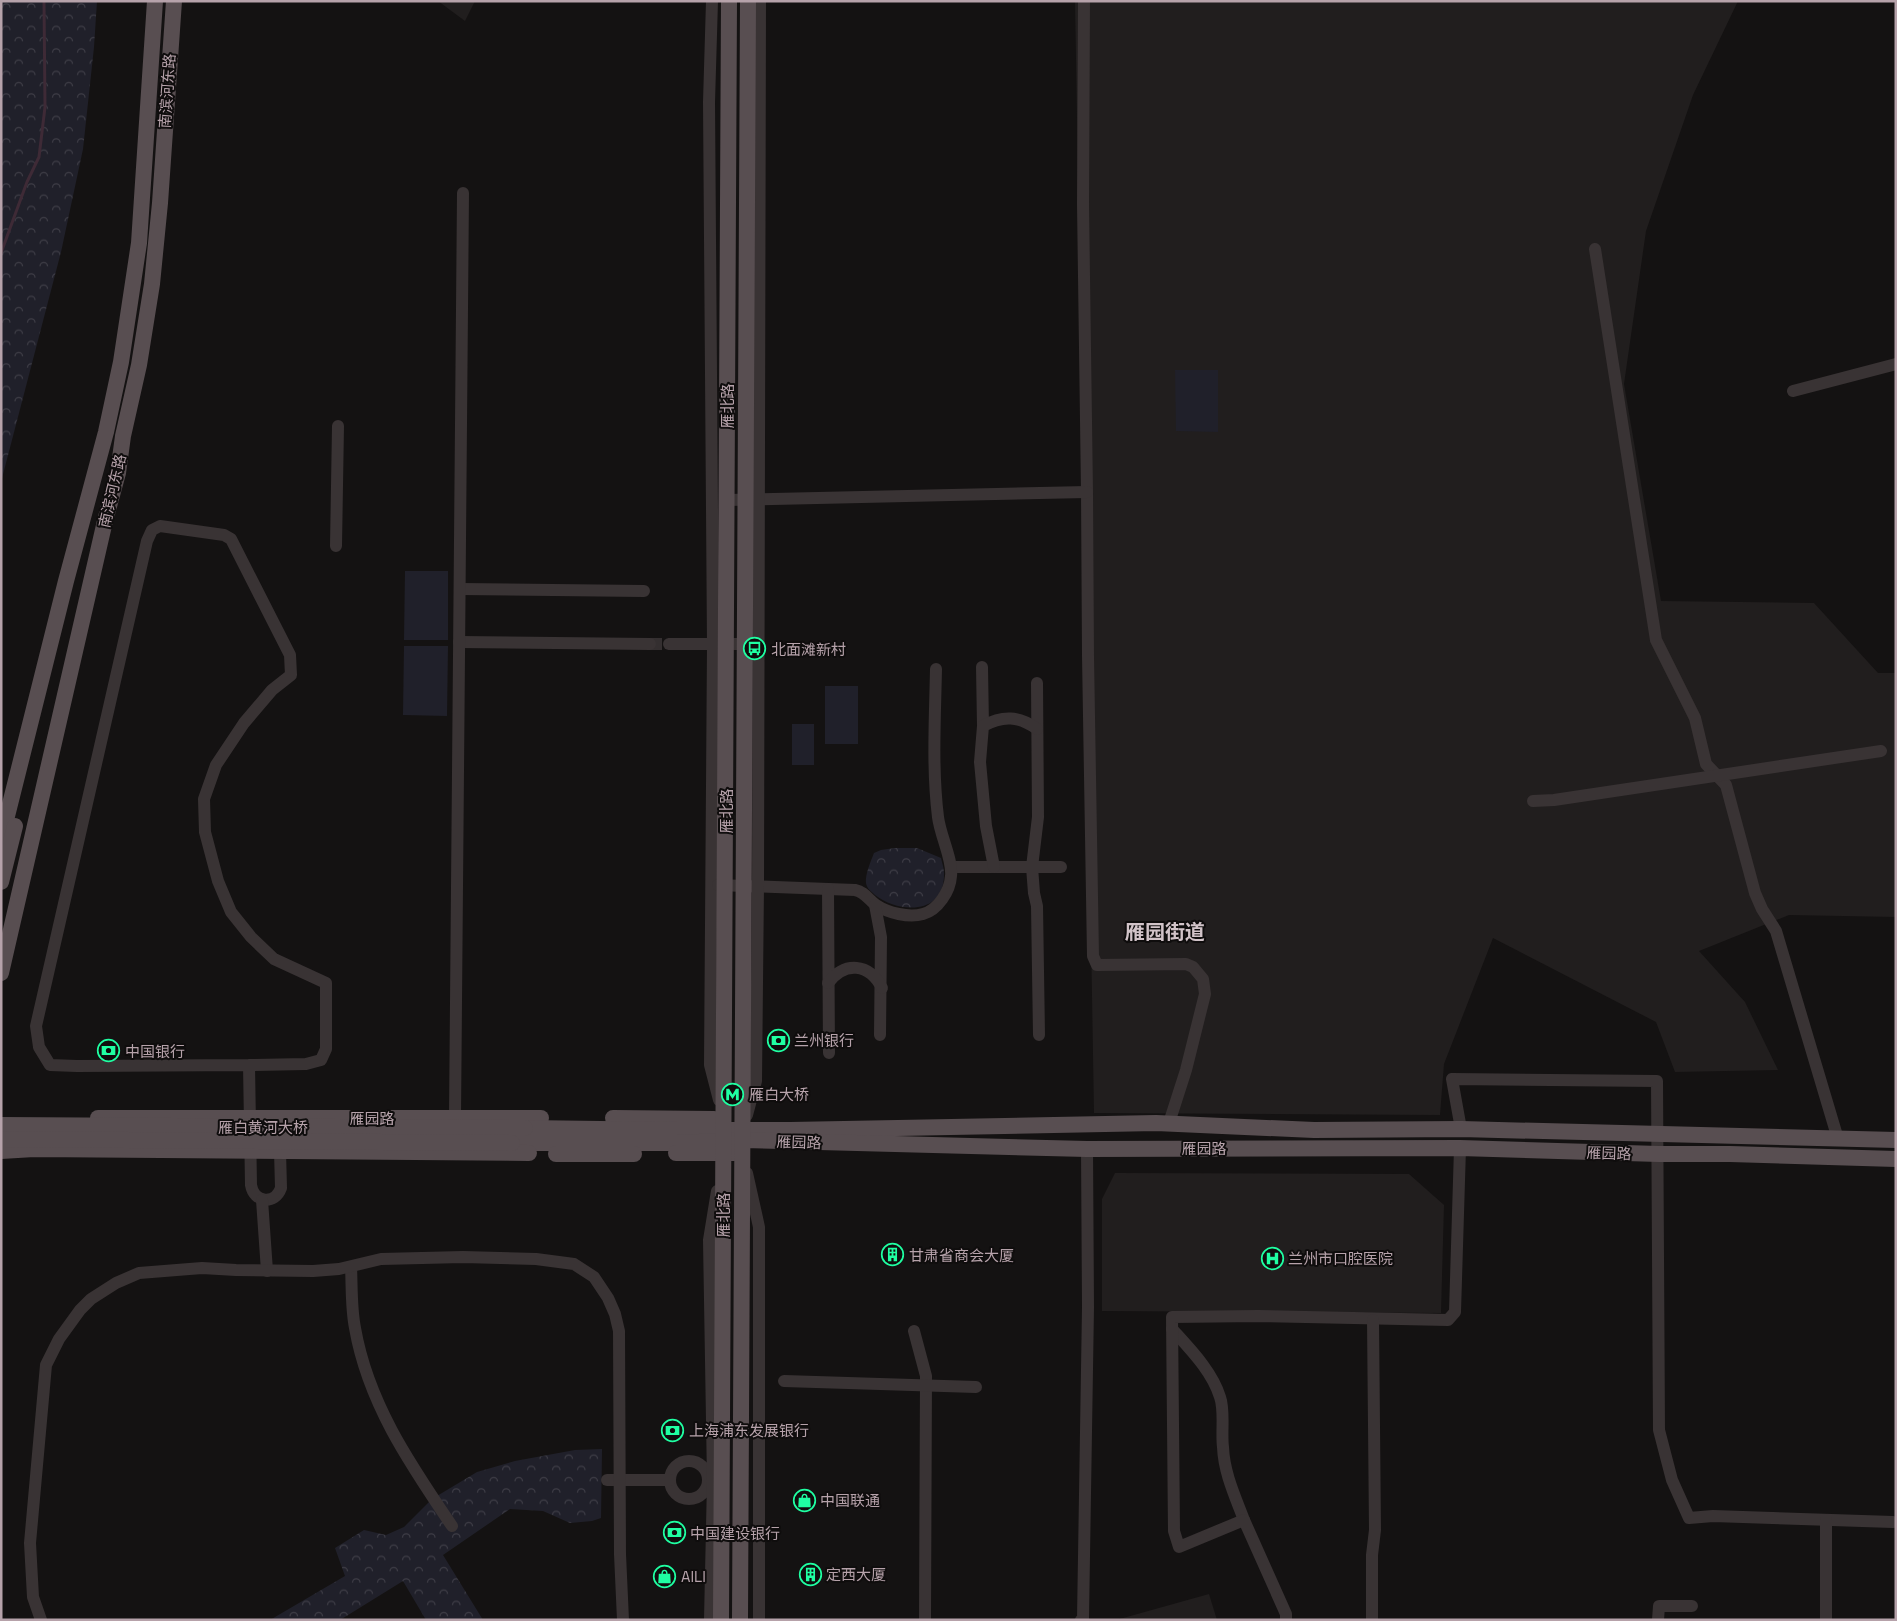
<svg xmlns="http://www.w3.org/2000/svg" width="1897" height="1621" font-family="'Space Grotesk','Noto Sans SC',sans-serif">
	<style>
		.built { fill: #211e1e }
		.green { fill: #20202a }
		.forest { fill: url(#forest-crowns) }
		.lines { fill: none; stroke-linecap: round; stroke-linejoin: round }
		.stream { stroke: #3e2a36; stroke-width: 3 }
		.minor-tunnel { stroke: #342f30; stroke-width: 12; stroke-dasharray: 12 6; stroke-linecap: butt }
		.minor { stroke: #393334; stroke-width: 12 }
		.major { stroke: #584e51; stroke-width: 16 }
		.major-bridge { stroke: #584e51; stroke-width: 16 }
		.labels { text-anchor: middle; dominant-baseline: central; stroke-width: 4; stroke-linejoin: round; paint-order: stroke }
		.street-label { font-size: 15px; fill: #b6a2aa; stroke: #0f0d0d }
		.poi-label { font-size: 15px; fill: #b6a2aa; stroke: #0f0d0d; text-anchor: start }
		.district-label { font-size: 20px; font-weight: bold; fill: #d1c3c8; stroke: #0f0d0d }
	</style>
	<defs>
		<pattern id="forest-crowns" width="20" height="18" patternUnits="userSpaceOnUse" patternTransform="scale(1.25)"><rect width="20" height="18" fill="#20202a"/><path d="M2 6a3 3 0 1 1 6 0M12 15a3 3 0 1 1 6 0" fill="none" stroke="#3e3d46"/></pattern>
	</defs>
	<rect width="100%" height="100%" fill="#141212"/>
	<g class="built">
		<polygon points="438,1 475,1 465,21"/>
		<polygon points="1075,1 1738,1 1693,95 1646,231 1624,384 1661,601 1814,603 1878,673 1896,673 1896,917 1789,915 1699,951 1745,1002 1778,1070 1675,1072 1656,1022 1493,938 1444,1064 1440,1115 1094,1113"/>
		<polygon points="1115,1173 1409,1174 1444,1205 1441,1313 1102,1311 1102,1199"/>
		<polygon points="1209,1594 1217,1620 1116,1620"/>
	</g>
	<g class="green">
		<polygon points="1175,370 1218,370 1218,432 1176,431"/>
		<polygon points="405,571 448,571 448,640 404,640"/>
		<polygon points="404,646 448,646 447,716 403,715"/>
		<rect x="825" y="686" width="33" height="58"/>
		<rect x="792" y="724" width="22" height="41"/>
	</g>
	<g class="forest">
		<polygon points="1,1 97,1 94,47 83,149 61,252 1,482"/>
		<path d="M895,848H917L941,858C942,863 944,868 944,873C945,915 900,914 875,895C871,891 867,889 866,883C865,874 871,861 874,853L881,850Z"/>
		<polygon points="602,1449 601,1518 592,1521 570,1523 543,1511 510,1509 443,1555 483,1620 426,1620 403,1581 340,1620 270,1620 345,1576 335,1548 364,1530 386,1535 404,1527 432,1499 477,1472 515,1461 575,1450"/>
	</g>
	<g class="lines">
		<polyline class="stream" points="1,253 27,182 39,157 45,107 44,1"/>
		<polyline class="minor-tunnel" points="650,644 669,644"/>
		<g class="minor">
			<polyline points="712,1 709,102 713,645 710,1065 719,1100"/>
			<polyline points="1084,1 1083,204 1087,492 1088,656 1093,956 1097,965 1186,964 1193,967 1203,979 1205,994 1186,1070 1169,1123"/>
			<polyline points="1595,249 1656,640 1695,718 1706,764 1726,785 1755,893 1762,909 1776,931 1838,1139"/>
			<polyline points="1793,391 1896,364"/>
			<polyline points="727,500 1087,492"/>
			<polyline points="336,546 338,426"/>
			<polyline points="460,589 644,591"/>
			<polyline points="459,642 650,644"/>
			<polyline points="669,644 752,644"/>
			<polyline points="982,667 983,726"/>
			<polyline points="1037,683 1038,817 1032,867 1034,893 1037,906 1039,1035"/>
			<polyline points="1533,801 1554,800 1881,751"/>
			<polyline points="951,867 1061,867"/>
			<path d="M994,867L986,826L980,762L983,726C1003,715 1019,716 1037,729"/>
			<path d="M718,885L855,890C865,892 868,899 876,905C888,913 909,918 923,914C938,910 950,891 951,876C953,860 940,835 938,817C932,768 935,719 936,669"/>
			<polyline points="828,889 829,1053"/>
			<polyline points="875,905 881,937 880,1035"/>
			<path d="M828,983C845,961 869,963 882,988"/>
			<path d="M249,1065L306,1064L321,1060L326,1049V983L274,959L251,937L231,912L218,881L205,832L204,799L216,765L244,723L272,690L291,675L290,655L231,539L224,535L160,526L152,530L147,541L36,1026L39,1047L50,1065L77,1066L249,1065L251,1185C254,1203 275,1205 281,1188L280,1151"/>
			<polyline points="747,1115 756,1081 758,886 760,1"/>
			<polyline points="455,1118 463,193"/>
			<polyline points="1461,1129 1452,1079 1657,1081 1659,1430 1672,1480 1689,1518 1713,1516 1893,1522"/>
			<polyline points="747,1173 759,1227 759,1620"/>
			<polyline points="262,1200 267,1271"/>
			<path d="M351,1267C352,1287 351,1308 355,1328C368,1403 410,1464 452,1526"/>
			<path d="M1172,1329C1190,1349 1212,1371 1220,1397C1225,1411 1221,1432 1223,1447C1224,1473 1235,1496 1244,1520"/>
			<polyline points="914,1331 926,1376 925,1620"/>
			<polyline points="784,1381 976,1387"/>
			<circle cx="689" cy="1480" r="19"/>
			<polyline points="607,1480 670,1480"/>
			<polyline points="1826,1520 1826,1620"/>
			<polyline points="41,1620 33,1597 30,1543 46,1365 59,1339 80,1310 91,1299 116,1283 139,1273 202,1268 236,1270 313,1271 339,1269 381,1259 463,1257 536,1259 574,1264 594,1277 608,1298 615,1314 619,1331 620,1554 623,1620"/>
			<polyline points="710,1620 713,1481 709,1240 717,1191"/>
			<polyline points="1081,1620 1083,1619 1088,1307 1087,1149"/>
			<polyline points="1286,1620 1286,1614 1244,1520 1179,1547 1174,1531 1172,1317 1258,1316 1448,1320 1455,1312 1460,1148"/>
			<polyline points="1372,1620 1372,1555 1375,1530 1373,1320"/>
			<polyline points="1658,1620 1659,1606 1692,1606"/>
		</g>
		<g class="major">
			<polyline points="1,840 66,581 106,432 121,362 139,243 155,1"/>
			<polyline points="1,882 15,826"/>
			<polyline points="1,973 105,521 118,473 123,436 139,365 152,284 160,203 174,1"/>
			<polyline points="98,1118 541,1118"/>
			<polyline points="613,1118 714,1119"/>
			<polyline points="525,1128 677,1130 790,1130 1156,1123 1314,1130 1461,1129 1896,1140"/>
			<polyline points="512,1143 677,1143 743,1140 1087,1149 1460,1148 1659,1154 1730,1154 1896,1159"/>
			<polyline points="1,1151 34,1149 529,1153"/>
			<polyline points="676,1153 734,1153"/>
			<polyline points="556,1154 634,1154"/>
			<polyline points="721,1620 729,1"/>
			<polyline points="740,1620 748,1"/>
		</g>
		<g class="major-bridge">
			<polyline points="1,1125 525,1128"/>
			<polyline points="1,1139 512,1143"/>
		</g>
	</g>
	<defs>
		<symbol id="bus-ring" viewBox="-11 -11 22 22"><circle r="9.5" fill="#0f0d0d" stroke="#1fffa2" stroke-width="1.5"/><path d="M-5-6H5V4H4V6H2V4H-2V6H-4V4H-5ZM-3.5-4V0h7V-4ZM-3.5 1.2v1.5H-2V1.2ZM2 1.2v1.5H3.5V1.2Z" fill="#1fffa2"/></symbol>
		<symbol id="bank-ring" viewBox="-11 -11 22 22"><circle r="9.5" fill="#0f0d0d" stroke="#1fffa2" stroke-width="1.5"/><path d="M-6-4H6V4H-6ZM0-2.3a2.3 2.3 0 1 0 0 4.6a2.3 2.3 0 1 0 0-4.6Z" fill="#1fffa2"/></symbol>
		<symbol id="metro-ring" viewBox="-11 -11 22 22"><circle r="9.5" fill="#0f0d0d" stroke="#1fffa2" stroke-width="1.5"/><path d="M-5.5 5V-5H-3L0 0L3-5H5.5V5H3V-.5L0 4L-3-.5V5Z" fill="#1fffa2"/></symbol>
		<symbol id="building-ring" viewBox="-11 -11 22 22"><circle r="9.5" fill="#0f0d0d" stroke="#1fffa2" stroke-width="1.5"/><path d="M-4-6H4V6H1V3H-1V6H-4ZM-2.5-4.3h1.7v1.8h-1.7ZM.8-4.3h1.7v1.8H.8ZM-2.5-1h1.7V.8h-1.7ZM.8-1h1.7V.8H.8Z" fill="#1fffa2"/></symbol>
		<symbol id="hospital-ring" viewBox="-11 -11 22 22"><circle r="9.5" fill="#0f0d0d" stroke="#1fffa2" stroke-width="1.5"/><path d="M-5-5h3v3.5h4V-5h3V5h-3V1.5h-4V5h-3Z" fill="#1fffa2"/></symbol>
		<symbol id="shop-ring" viewBox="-11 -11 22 22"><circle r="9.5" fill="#0f0d0d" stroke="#1fffa2" stroke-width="1.5"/><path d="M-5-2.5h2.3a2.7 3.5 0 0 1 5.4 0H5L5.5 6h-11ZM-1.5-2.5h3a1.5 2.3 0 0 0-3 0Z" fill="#1fffa2"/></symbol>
	</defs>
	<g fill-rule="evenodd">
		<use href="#bus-ring" x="742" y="636" width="25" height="25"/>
		<use href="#bank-ring" x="766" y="1028" width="25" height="25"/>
		<use href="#bank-ring" x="96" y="1038" width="25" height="25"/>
		<use href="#metro-ring" x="720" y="1082" width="25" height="25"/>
		<use href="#building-ring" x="880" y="1242" width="25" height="25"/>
		<use href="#hospital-ring" x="1260" y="1246" width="25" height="25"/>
		<use href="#bank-ring" x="660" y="1418" width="25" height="25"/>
		<use href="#shop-ring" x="792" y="1488" width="25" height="25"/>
		<use href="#bank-ring" x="662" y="1520" width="25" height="25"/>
		<use href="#building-ring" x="798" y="1562" width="25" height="25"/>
		<use href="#shop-ring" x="652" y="1564" width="25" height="25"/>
	</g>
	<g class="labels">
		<g class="street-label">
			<text transform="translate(167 91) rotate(-86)">南滨河东路</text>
			<text transform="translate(727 406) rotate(-90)">雁北路</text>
			<text transform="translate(112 491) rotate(-77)">南滨河东路</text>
			<text transform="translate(726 811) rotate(-90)">雁北路</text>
			<text x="372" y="1118">雁园路</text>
			<text x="263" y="1127">雁白黄河大桥</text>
			<text transform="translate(799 1142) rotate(2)">雁园路</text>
			<text x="1204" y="1148">雁园路</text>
			<text transform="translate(1609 1153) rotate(2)">雁园路</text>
			<text transform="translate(723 1215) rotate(-90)">雁北路</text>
		</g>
		<g class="poi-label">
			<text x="771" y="649">北面滩新村</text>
			<text x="794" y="1040">兰州银行</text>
			<text x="125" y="1051">中国银行</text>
			<text x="749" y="1094">雁白大桥</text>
			<text x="909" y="1255">甘肃省商会大厦</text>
			<text x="1288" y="1258">兰州市口腔医院</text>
			<text x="689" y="1430">上海浦东发展银行</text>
			<text x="820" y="1500">中国联通</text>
			<text x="690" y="1533">中国建设银行</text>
			<text x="826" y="1574">定西大厦</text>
			<text x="681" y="1576">AILI</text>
		</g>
		<g class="district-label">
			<text x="1165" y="932">雁园街道</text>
		</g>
	</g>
	<rect width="1897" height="1621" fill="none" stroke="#b6a2aa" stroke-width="5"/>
</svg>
